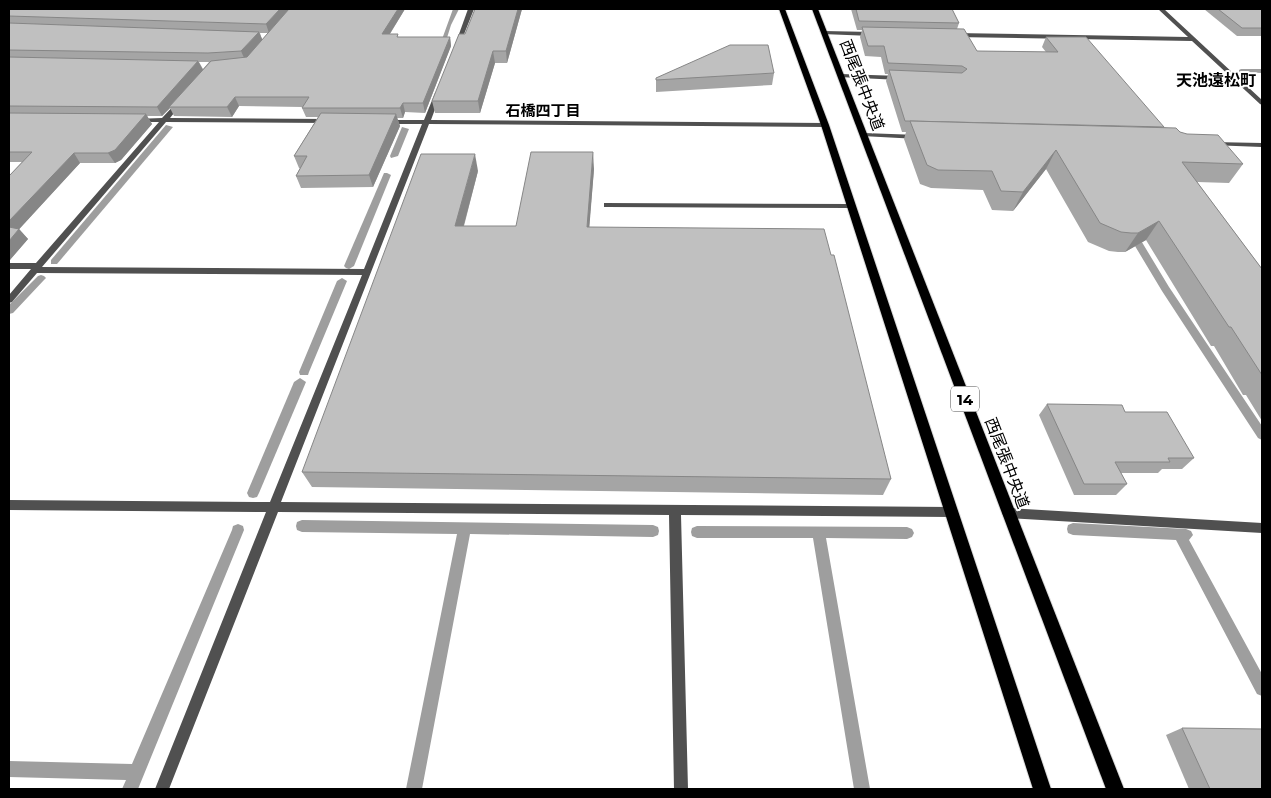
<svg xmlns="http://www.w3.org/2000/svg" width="1271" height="798" font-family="Montserrat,'Noto Sans JP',sans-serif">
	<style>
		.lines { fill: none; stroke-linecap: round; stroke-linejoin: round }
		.stream { fill: #9e9e9e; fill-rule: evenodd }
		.primary-casing { stroke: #dbdbdb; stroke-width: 2 }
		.lane { fill: #505050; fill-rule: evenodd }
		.street { fill: #505050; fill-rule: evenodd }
		.primary { fill: #000; fill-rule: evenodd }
		.wall { fill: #a5a5a5; fill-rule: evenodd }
		.shaded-wall { fill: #868686 }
		.building { fill: #c0c0c0; stroke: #868686 }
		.labels { text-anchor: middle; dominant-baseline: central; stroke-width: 4; stroke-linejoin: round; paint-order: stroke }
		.far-neighbourhood-label { font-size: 15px; font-weight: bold; fill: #000; stroke: #fff }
		.shield { fill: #fff; stroke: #4c4c4c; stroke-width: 1 }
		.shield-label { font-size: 15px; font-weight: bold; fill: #000 }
		.far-quarter-label { font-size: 16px; font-weight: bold; fill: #000; stroke: #fff }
		.street-label { font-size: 16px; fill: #000; stroke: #fff }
	</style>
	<rect width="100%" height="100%" fill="#fff"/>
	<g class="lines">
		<g class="stream">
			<polygon points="453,9 459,9 451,25 446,41 441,42"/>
			<polygon points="1241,69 1262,69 1262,73 1239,72 1239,70"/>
			<polygon points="166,125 173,127 57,264 51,264 51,260"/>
			<polygon points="402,127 409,129 398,156 391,158 390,156"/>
			<polygon points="384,173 387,173 391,175 354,266 349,269 346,268 344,266"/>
			<polygon points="1131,228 1134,229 1169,287 1262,426 1262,440 1258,438 1162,291 1126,231"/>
			<polygon points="41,275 44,276 46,278 44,280 13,313 9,314 9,305 38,276"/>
			<polygon points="342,278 347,281 309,372 308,375 300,375 299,372 337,281"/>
			<polygon points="300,378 306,382 259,493 257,497 253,498 249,497 247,493 294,382"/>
			<polygon points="302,520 653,525 658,527 659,531 658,535 653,537 470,534 422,789 406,789 457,534 302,532 297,530 296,526 297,522"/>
			<polygon points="1073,523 1186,529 1191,531 1193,535 1189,540 1262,674 1262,696 1257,694 1176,540 1073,535 1068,533 1067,529 1068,525"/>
			<polygon points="238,524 243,526 244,530 138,789 122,789 126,780 9,777 9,761 132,764 232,530 233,526"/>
			<polygon points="697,526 907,527 912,529 914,533 912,537 907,539 826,538 870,789 854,789 813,538 697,538 692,536 691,532 692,528"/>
		</g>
		<defs>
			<g id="primary">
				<polygon points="779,9 785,9 829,125 1051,789 1033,789 821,125"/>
				<polygon points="812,9 818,9 1124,789 1106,789"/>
			</g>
		</defs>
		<use href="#primary" class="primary-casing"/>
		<g class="lane">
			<polygon points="841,74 900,76 903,78 900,80 839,77 838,76"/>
			<polygon points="604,203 851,204 855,206 851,208 607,207 604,207"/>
		</g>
		<g class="street">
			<polygon points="468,9 474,9 459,47 454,48"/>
			<polygon points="1158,9 1164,9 1262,100 1262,105 1260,104 1192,41 954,37 951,35 954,33 1188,37"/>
			<polygon points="824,31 872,32 875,34 872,36 822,34 822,32"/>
			<polygon points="438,91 441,93 431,120 825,123 828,125 825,127 429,124 281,502 951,507 955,508 957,512 955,516 951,517 681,515 688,789 674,789 669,515 278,512 169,789 155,789 266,512 9,510 9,500 270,502 362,275 37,273 12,302 9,303 9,295 31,269 9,269 9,263 36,263 159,122 137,122 135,121 135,119 162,118 178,101 180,100 183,102 170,118 328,119 331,121 328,123 166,122 42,267 364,269 422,124 385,124 382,122 385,120 424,120 435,93"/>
			<polygon points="864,133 918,135 921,137 918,139 862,136 861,135"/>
			<polygon points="1212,142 1262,143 1262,147 1210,145 1210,143"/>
			<polygon points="1008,508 1262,523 1262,533 1008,518 1004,517 1002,513 1004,509"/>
		</g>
		<use href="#primary" class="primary"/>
	</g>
	<g class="wall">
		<path d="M9,9H405L390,34L399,37H450L451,46L425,113L405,112L403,118H397L400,126L373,187L301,188L296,176L300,168H299L294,156L318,117H306L302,108L303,107L239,106L232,117L174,116L170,108L162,116H147L152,124L121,160L115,163H80L19,229L28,239L9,261V176L22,162H9ZM260,33H268L262,40ZM199,62H209L203,69Z"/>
		<polygon points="522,9 507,63 495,63 480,113 435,113 432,101 465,34"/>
		<polygon points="851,9 952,9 959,23 957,29 977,51 1046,52 1042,47 1046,37 1164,127 1180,132 1243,164 1229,183 1197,182 1262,269 1262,421 1246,395 1243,395 1214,346 1211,346 1146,240 1125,252 1118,252 1109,251 1088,242 1046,169 1013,211 992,210 983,190 931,188 920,184 904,139 906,132 902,132 886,81 888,74 885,74 881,57 865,56 860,37 862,30 857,30"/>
		<polygon points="1204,9 1262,9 1262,36 1237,36"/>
		<polygon points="774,73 772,85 656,92 656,78"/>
		<polygon points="594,169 589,227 891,479 883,495 312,487 302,472 478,171 464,226 516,226"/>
		<polygon points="1047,404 1125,412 1194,458 1182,469 1162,469 1158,473 1121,473 1127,484 1116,495 1074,495 1039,415"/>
		<polygon points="1182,728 1262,789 1189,789 1166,735"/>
	</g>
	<g class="shaded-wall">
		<polygon points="280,9 291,9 269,33 266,24"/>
		<polygon points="398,9 405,9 384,43 382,34"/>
		<polygon points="518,9 522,9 507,63 506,51"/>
		<polygon points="259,32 263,41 245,60 241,51"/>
		<polygon points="450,37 451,46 425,113 423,103"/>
		<polygon points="493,51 495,63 480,113 478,101"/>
		<polygon points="198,61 203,70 169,107 170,108 162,116 157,107"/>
		<polygon points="235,97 239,106 232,117 227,107"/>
		<polygon points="403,103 405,112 403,118 400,108"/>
		<polygon points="146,114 152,124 121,160 115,163 108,153"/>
		<polygon points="396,114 400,126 373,187 369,175"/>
		<polygon points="1056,150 1046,169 1013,211 1023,192"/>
		<polygon points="593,152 594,169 588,244 587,227"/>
		<polygon points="74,153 80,163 12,237 9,233 9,221"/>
		<polygon points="475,154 478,171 459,243 455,226"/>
		<polygon points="1159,221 1146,240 1125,252 1138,233"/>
		<polygon points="19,229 28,239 9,261 9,241"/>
	</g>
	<g class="building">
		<polygon points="9,9 280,9 266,24 9,16"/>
		<polygon points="289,9 398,9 382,34 398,34 397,37 450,37 423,103 403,103 400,108 302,108 309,97 235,97 227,107 169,107 211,61 247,57"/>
		<polygon points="475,9 518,9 506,51 493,51 478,101 432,101 459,34 465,34"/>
		<polygon points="856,9 952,9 959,23 859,21"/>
		<polygon points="1218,9 1262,9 1262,28 1242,28"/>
		<polygon points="9,23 259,32 241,51 208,53 9,50"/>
		<polygon points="862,27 964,29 977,51 1058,52 1046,37 1086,37 1164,127 910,121 905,121 889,70 962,73 967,69 962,66 888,63 884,46 868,46"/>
		<polygon points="730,45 768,45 774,73 656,80 656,78"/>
		<polygon points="9,57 198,61 157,107 9,106"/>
		<polygon points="9,113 146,114 115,150 108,153 74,153 9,221 9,176 32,152 9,152"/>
		<polygon points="321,113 396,114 369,175 296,176 307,156 294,156"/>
		<polygon points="910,121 1176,128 1180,132 1187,134 1218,135 1243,164 1182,162 1262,269 1262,375 1231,327 1229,327 1159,221 1138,233 1131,233 1121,232 1100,223 1056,150 1023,192 1001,191 992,171 938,170 927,165"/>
		<polygon points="531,152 593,152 587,227 824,229 831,255 834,255 891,479 302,472 421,154 475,154 455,226 516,226"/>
		<polygon points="9,227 19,229 9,241"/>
		<polygon points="1047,404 1122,405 1125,412 1167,412 1194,458 1168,458 1170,462 1115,462 1127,484 1084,484"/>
		<polygon points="1182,728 1262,729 1262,789 1210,789"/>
	</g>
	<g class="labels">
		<g class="far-neighbourhood-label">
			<text x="543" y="110">石橋四丁目</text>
		</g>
		<rect class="shield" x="951" y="386.5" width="28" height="25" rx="4"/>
		<g class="shield-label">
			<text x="965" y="399">14</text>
		</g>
		<g class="far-quarter-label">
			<text x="1216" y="80">天池遠松町</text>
		</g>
		<g class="street-label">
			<text transform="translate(862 85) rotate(69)">西尾張中央道</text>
			<text transform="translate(1007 463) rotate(69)">西尾張中央道</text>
		</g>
	</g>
	<rect width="1271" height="798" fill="none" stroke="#000000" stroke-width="20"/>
</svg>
